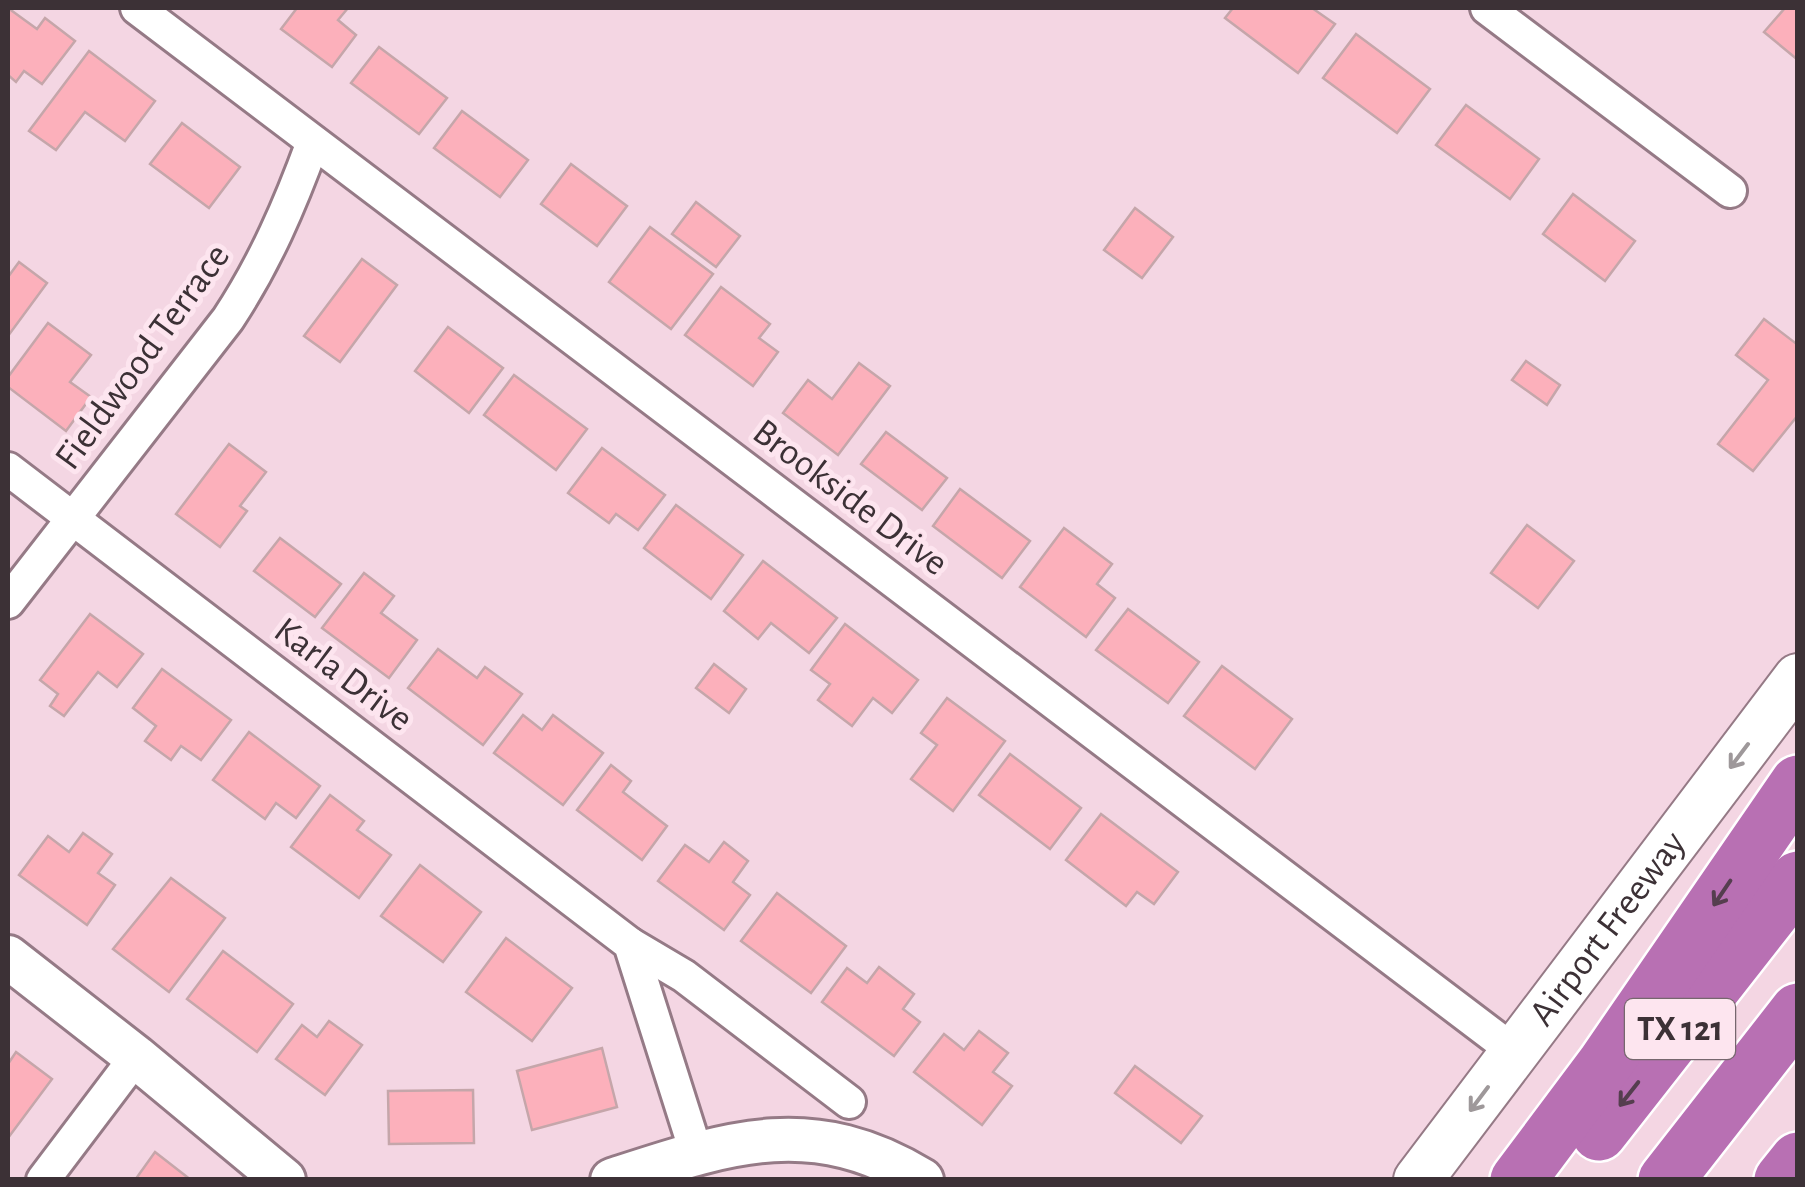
<svg xmlns="http://www.w3.org/2000/svg" width="1805" height="1187" font-family="'Alegreya Sans',sans-serif">
	<style>
		.building { fill: #fcb0bb; stroke: #c5a6aa; stroke-width: 2.5 }
		.lines { fill: none; stroke-linecap: round; stroke-linejoin: round }
		.minor-casing { stroke: #957a86; stroke-width: 38 }
		.tertiary-casing { stroke: #957a86; stroke-width: 48 }
		.secondary-casing { stroke: #957a86; stroke-width: 52 }
		.motorway-casing { stroke: #fff; stroke-width: 60 }
		.minor { stroke: #fff; stroke-width: 32 }
		.tertiary { stroke: #fff; stroke-width: 42 }
		.secondary { stroke: #fff; stroke-width: 48 }
		.motorway { stroke: #b870b3; stroke-width: 55 }
		.oneway { stroke: #9e989a }
		.oneway2 { stroke: #553e4f }
		.labels { text-anchor: middle; dominant-baseline: central; stroke-width: 10; stroke-linejoin: round; paint-order: stroke }
		.shield { fill: #fde5ef; stroke: #76676e; stroke-width: 2.5 }
		.shield-label { font-size: 35px; font-weight: bold; fill: #3c3136 }
		.street-label { font-size: 38px; fill: #3c3136; stroke: #fde5ef }
	</style>
	<rect width="100%" height="100%" fill="#f4d6e3"/>
	<g class="building">
		<polygon points="8,8 37,29 45,18 75,41 42,84 24,71 16,82 8,75"/>
		<polygon points="297,8 348,8 338,20 356,35 332,67 281,29"/>
		<polygon points="1233,8 1312,8 1335,24 1298,73 1225,18"/>
		<polygon points="1785,8 1798,8 1798,60 1764,32"/>
		<polygon points="1356,34 1430,89 1397,133 1323,78"/>
		<polygon points="379,47 447,98 419,134 351,83"/>
		<polygon points="89,51 155,101 125,141 85,112 56,150 29,131"/>
		<polygon points="1466,105 1539,159 1510,199 1436,145"/>
		<polygon points="462,111 528,160 500,197 434,148"/>
		<polygon points="182,123 240,167 209,208 150,164"/>
		<polygon points="571,164 627,206 597,246 541,204"/>
		<polygon points="1573,194 1635,241 1605,281 1543,234"/>
		<polygon points="696,202 740,236 716,267 672,234"/>
		<polygon points="1135,208 1173,237 1142,278 1104,250"/>
		<polygon points="650,227 713,274 671,329 609,282"/>
		<polygon points="362,259 397,285 340,362 304,336"/>
		<polygon points="19,262 47,283 8,336 8,277"/>
		<polygon points="721,287 770,324 759,338 778,352 753,386 685,335"/>
		<polygon points="1764,319 1798,345 1798,415 1753,471 1718,444 1768,380 1736,355"/>
		<polygon points="48,323 91,355 70,382 91,397 66,431 8,387 8,377"/>
		<polygon points="448,327 503,368 469,413 415,371"/>
		<polygon points="1526,361 1560,385 1547,405 1512,380"/>
		<polygon points="859,363 890,386 838,455 783,413 808,380 832,399"/>
		<polygon points="514,375 587,429 556,470 484,415"/>
		<polygon points="886,432 947,478 922,510 861,464"/>
		<polygon points="229,444 266,472 240,506 247,511 220,547 176,514"/>
		<polygon points="602,448 665,495 638,530 616,514 609,523 568,493"/>
		<polygon points="960,489 1030,541 1002,578 933,526"/>
		<polygon points="676,505 743,555 711,599 644,548"/>
		<polygon points="1527,525 1574,561 1538,608 1491,573"/>
		<polygon points="1064,528 1112,564 1097,584 1115,598 1086,637 1020,587"/>
		<polygon points="280,538 341,584 315,617 254,571"/>
		<polygon points="763,561 837,618 809,653 771,623 758,639 724,611"/>
		<polygon points="364,573 394,596 381,613 417,640 389,678 322,628"/>
		<polygon points="1128,609 1199,662 1168,703 1096,650"/>
		<polygon points="90,614 143,654 117,687 98,672 64,716 50,706 58,694 40,680"/>
		<polygon points="845,624 918,680 892,713 873,698 852,726 818,700 830,684 811,670"/>
		<polygon points="438,649 477,678 485,667 522,694 483,745 408,688"/>
		<polygon points="714,664 746,689 729,713 696,688"/>
		<polygon points="1222,666 1292,719 1255,769 1184,716"/>
		<polygon points="162,669 231,720 201,760 181,746 171,760 145,741 156,726 133,708"/>
		<polygon points="947,698 1005,741 953,811 911,779 937,745 921,733"/>
		<polygon points="523,715 542,730 553,715 603,753 563,805 494,753"/>
		<polygon points="249,732 320,786 296,818 276,803 265,819 213,780"/>
		<polygon points="1010,754 1081,808 1050,849 979,795"/>
		<polygon points="611,765 631,781 623,792 667,826 642,860 577,810"/>
		<polygon points="330,795 364,821 357,830 391,855 359,898 291,847"/>
		<polygon points="1101,814 1178,872 1154,904 1137,892 1126,906 1066,860"/>
		<polygon points="83,833 112,854 98,873 115,885 87,925 19,875 48,836 69,852"/>
		<polygon points="724,842 748,861 733,882 750,895 724,930 658,881 685,845 709,862"/>
		<polygon points="420,865 481,912 443,962 381,916"/>
		<polygon points="171,878 225,918 169,992 113,949"/>
		<polygon points="777,893 846,946 811,993 741,941"/>
		<polygon points="506,938 572,988 532,1041 466,992"/>
		<polygon points="223,951 293,1004 257,1052 187,999"/>
		<polygon points="879,967 914,994 903,1009 920,1022 894,1056 822,1002 847,968 867,983"/>
		<polygon points="329,1021 362,1045 325,1095 276,1059 302,1025 317,1037"/>
		<polygon points="979,1031 1008,1053 993,1072 1012,1086 982,1125 914,1072 944,1034 964,1050"/>
		<polygon points="602,1048 617,1107 532,1130 517,1071"/>
		<polygon points="16,1052 52,1079 8,1138 8,1064"/>
		<polygon points="1135,1066 1202,1116 1181,1143 1115,1093"/>
		<polygon points="473,1090 474,1143 389,1144 388,1091"/>
		<polygon points="155,1152 191,1180 135,1180"/>
	</g>
	<g class="lines">
		<defs>
			<g id="minor">
				<polyline points="137,8 1515,1052"/>
				<polyline points="1487,8 1730,191"/>
				<polyline points="8,469 630,944 696,1152"/>
				<path d="M8,602L228,319C265,263 290,205 313,142"/>
				<polyline points="630,944 684,976 849,1102"/>
				<polyline points="43,1180 136,1057"/>
			</g>
			<g id="tertiary">
				<polyline points="8,957 136,1057 284,1180"/>
				<path d="M612,1180C726,1143 811,1112 922,1180"/>
			</g>
			<g id="secondary">
				<path id="s1" d="M1418,1180L1798,678"/>
			</g>
			<g id="motorway">
				<polyline points="1599,1133 1798,879"/>
				<polyline points="1518,1180 1604,1065 1798,783"/>
				<polyline points="1666,1180 1798,1011"/>
				<polyline points="1782,1180 1798,1160"/>
			</g>
		</defs>
		<use href="#minor" class="minor-casing"/>
		<use href="#tertiary" class="tertiary-casing"/>
		<use href="#secondary" class="secondary-casing"/>
		<use href="#motorway" class="motorway-casing"/>
		<use href="#minor" class="minor"/>
		<use href="#tertiary" class="tertiary"/>
		<use href="#secondary" class="secondary"/>
		<use href="#motorway" class="motorway"/>
	</g>
	<defs><path id="oneway-shaft" d="M-6 0H5M1.5-3L5.5 0L1.5 3" fill="none" stroke-width="1.6" stroke-linecap="round" stroke-linejoin="round" transform="scale(2.5)"/></defs>
	<g class="oneway">
		<use href="#oneway-shaft" transform="translate(1739 756) rotate(127)"/>
		<use href="#oneway-shaft" transform="translate(1479 1099) rotate(127)"/>
	</g>
	<g class="oneway2">
		<use href="#oneway-shaft" transform="translate(1722 893) rotate(124)"/>
		<use href="#oneway-shaft" transform="translate(1629 1094) rotate(128)"/>
	</g>
	<g class="labels">
		<rect class="shield" x="1625" y="999" width="110" height="60" rx="8"/>
		<g class="shield-label">
			<text x="1680" y="1029">TX 121</text>
		</g>
		<g class="street-label">
			<text transform="translate(143 357) rotate(-54)">Fieldwood Terrace</text>
			<text transform="translate(850 498) rotate(37)">Brookside Drive</text>
			<text transform="translate(343 675) rotate(37)">Karla Drive</text>
			<text stroke="none"><textPath href="#s1" startOffset="315">Airport Freeway</textPath></text>
		</g>
	</g>
	<rect width="1805" height="1187" fill="none" stroke="#3c3136" stroke-width="20"/>
</svg>
